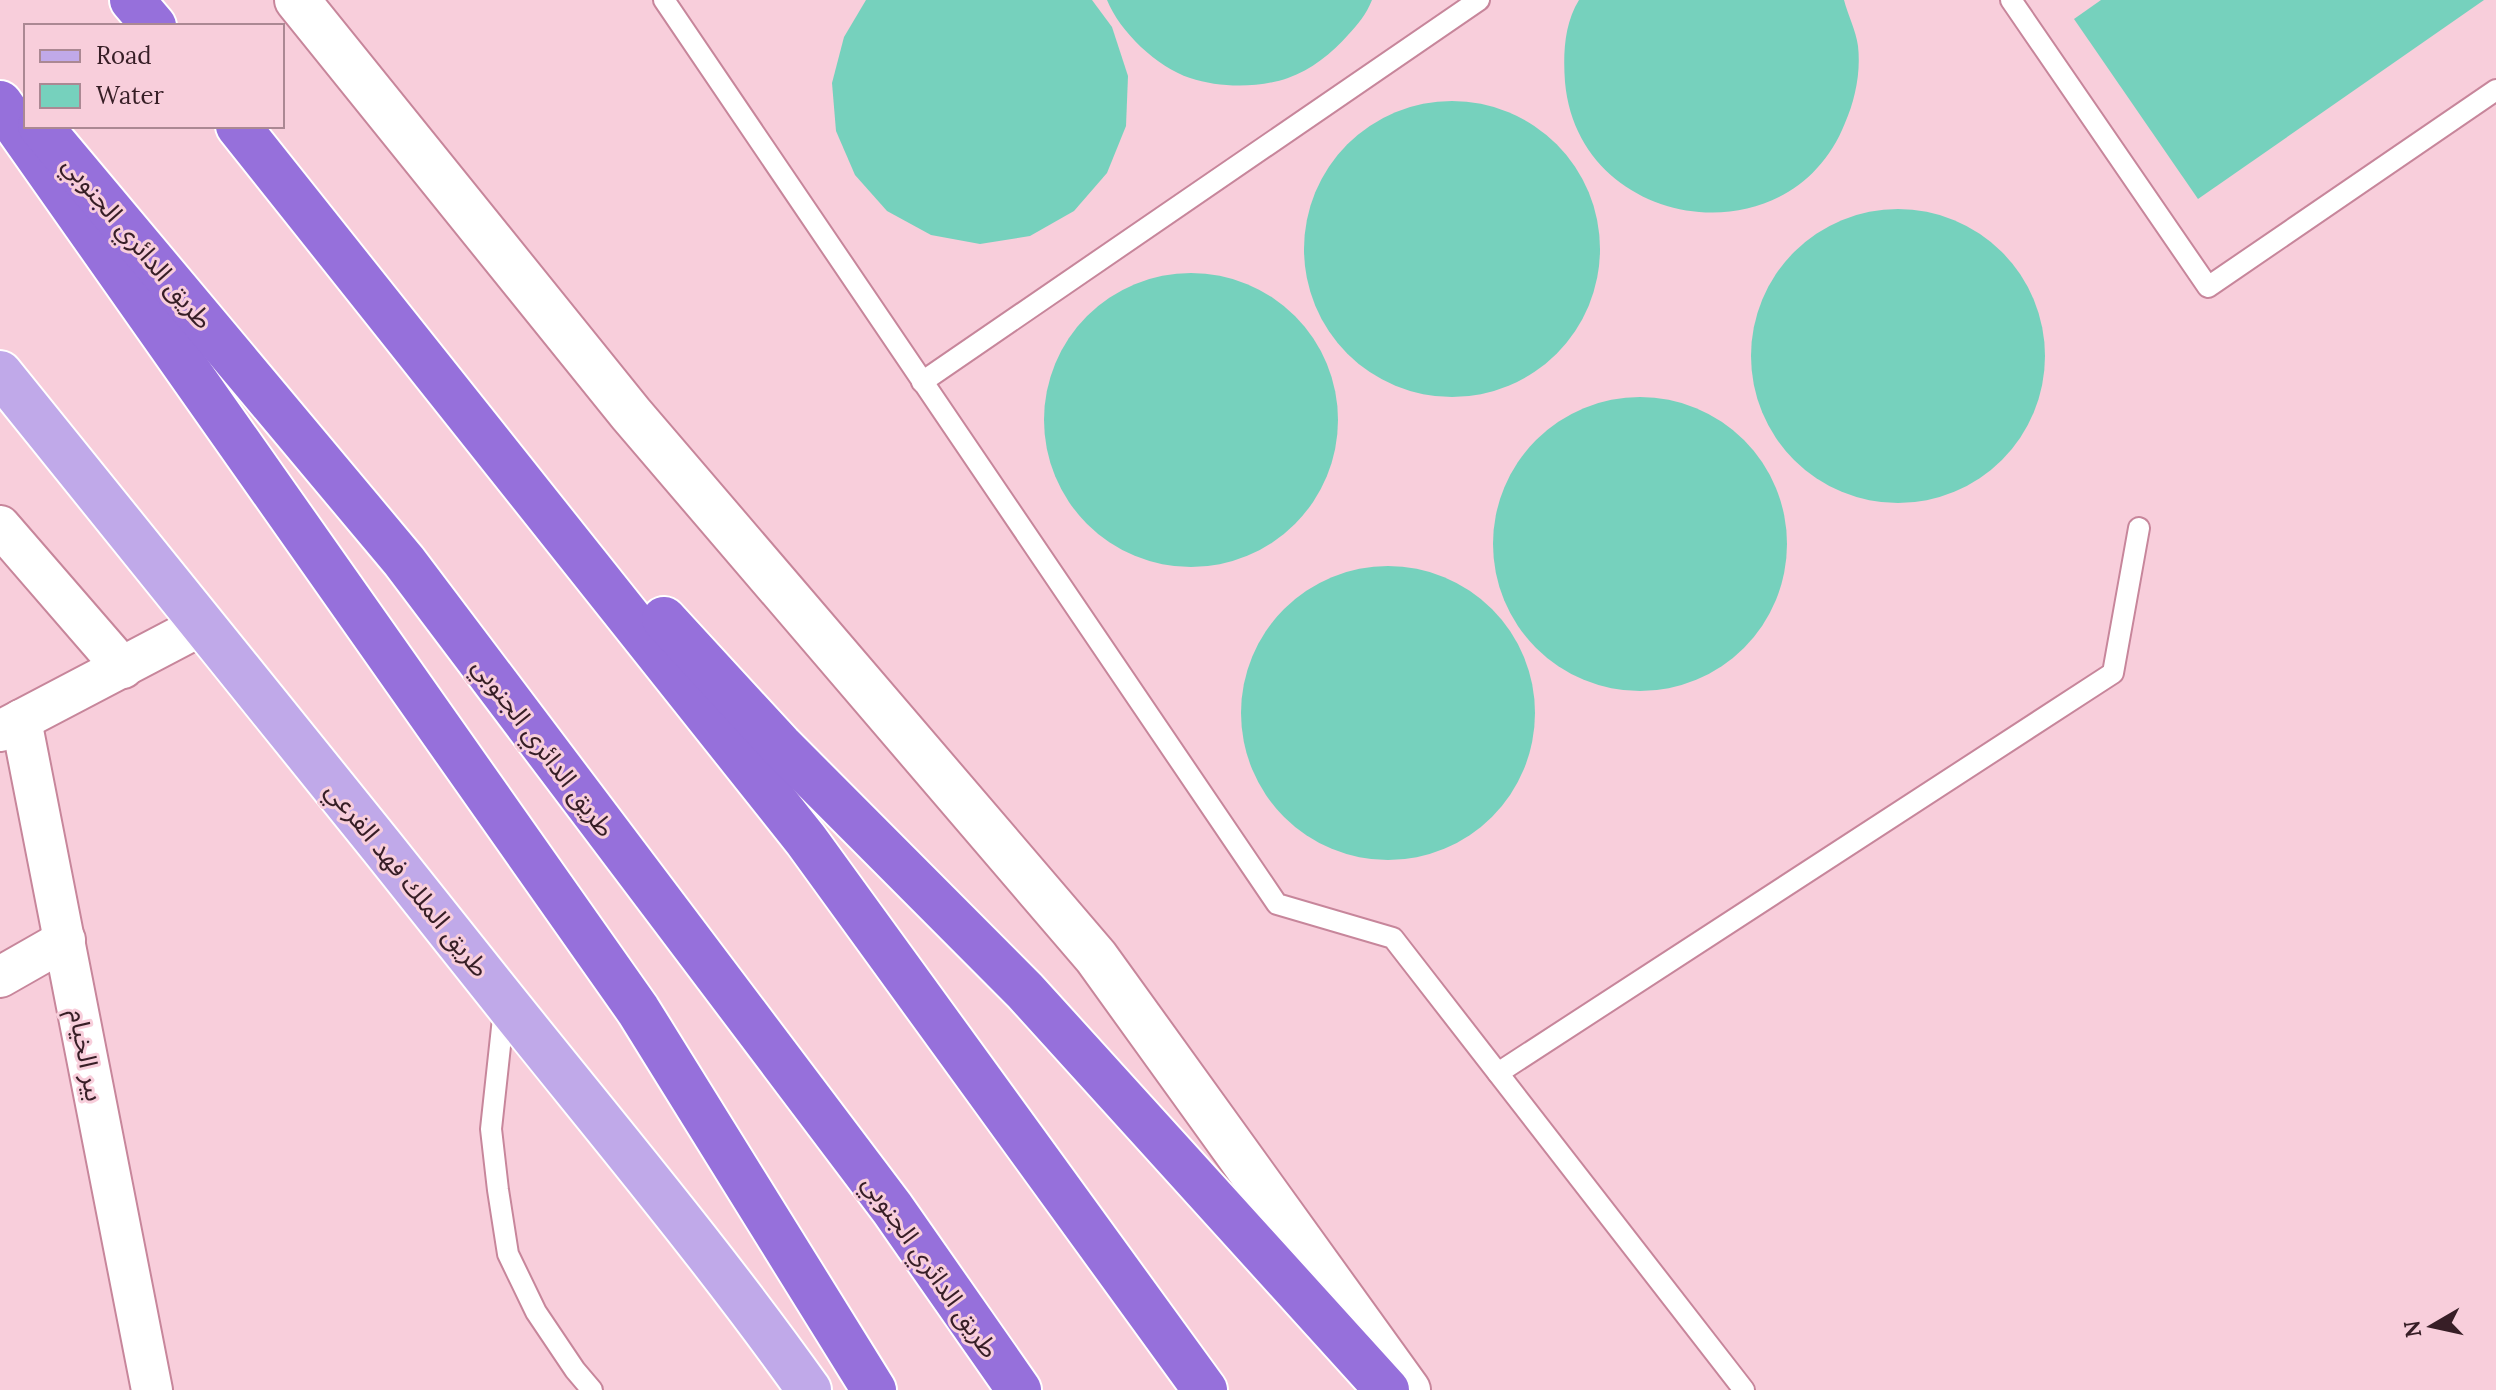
<svg xmlns="http://www.w3.org/2000/svg" width="2496" height="1390" font-family="Lora,'Noto Sans Arabic',serif">
	<style>
		.water { fill: #76d1bd }
		.lines { fill: none; stroke-linecap: round; stroke-linejoin: round }
		.service-casing { stroke: #c7869b; stroke-width: 24 }
		.minor-casing { stroke: #c7869b; stroke-width: 44 }
		.secondary-casing { stroke: #c7869b; stroke-width: 48 }
		.primary-casing { stroke: #fff; stroke-width: 48 }
		.motorway-casing { stroke: #fff; stroke-width: 48 }
		.service { stroke: #fff; stroke-width: 20 }
		.minor { stroke: #fff; stroke-width: 40 }
		.secondary { stroke: #fff; stroke-width: 44 }
		.primary { stroke: #c0a9e9; stroke-width: 44 }
		.motorway { stroke: #9670db; stroke-width: 44 }
		.labels { text-anchor: middle; dominant-baseline: central; stroke-width: 6; stroke-linejoin: round; paint-order: stroke }
		.street-label { font-size: 26px; fill: #371e26; stroke: #f8cedb }
	</style>
	<rect width="100%" height="100%" fill="#f8cedb"/>
	<g class="water">
		<polygon points="866,0 1092,0 1112,27 1128,76 1126,126 1107,173 1074,211 1030,236 980,244 931,235 887,211 855,175 836,131 832,83 844,37"/>
		<path d="M1107,0H1372C1366,15 1358,24 1348,35C1332,53 1311,70 1288,78C1259,88 1220,88 1190,78C1157,67 1120,32 1107,0Z"/>
		<path d="M1579,0H1844C1848,15 1856,31 1858,46C1861,73 1855,100 1845,123C1790,263 1578,231 1565,82C1563,55 1564,24 1579,0Z"/>
		<polygon points="2101,0 2484,0 2198,199 2074,19"/>
		<circle cx="1452" cy="249" r="148"/>
		<circle cx="1898" cy="356" r="147"/>
		<circle cx="1191" cy="420" r="147"/>
		<circle cx="1640" cy="544" r="147"/>
		<circle cx="1388" cy="713" r="147"/>
	</g>
	<g class="lines">
		<defs>
			<g id="service">
				<polyline points="664,0 1277,904 1393,938 1744,1390"/>
				<polyline points="2011,0 2208,287 2496,90"/>
				<polyline points="922,382 1479,0"/>
				<polyline points="504,1009 491,1129 498,1190 508,1254 536,1312 575,1370 592,1390"/>
				<polyline points="1498,1073 2113,673 2139,528"/>
			</g>
			<g id="minor">
				<polyline points="0,526 123,668"/>
				<polyline points="21,720 152,1390"/>
				<polyline points="0,731 204,624"/>
				<polyline points="0,977 65,940"/>
			</g>
			<polyline id="secondary" points="297,0 631,414 1096,957 1408,1390"/>
			<path id="primary" d="M0,373C172,584 342,796 511,1009C612,1135 716,1259 809,1390"/>
			<g id="motorway">
				<polyline points="132,0 154,26"/>
				<polyline points="0,103 638,1010 874,1390"/>
				<polyline points="40,126 404,561 892,1208 1019,1390"/>
				<polyline points="238,126 806,840 1205,1390"/>
				<polyline points="664,619 780,745 1025,991 1387,1390"/>
			</g>
		</defs>
		<use href="#service" class="service-casing"/>
		<use href="#minor" class="minor-casing"/>
		<use href="#secondary" class="secondary-casing"/>
		<use href="#primary" class="primary-casing"/>
		<use href="#motorway" class="motorway-casing"/>
		<use href="#service" class="service"/>
		<use href="#minor" class="minor"/>
		<use href="#secondary" class="secondary"/>
		<use href="#primary" class="primary"/>
		<use href="#motorway" class="motorway"/>
	</g>
	<g class="labels">
		<g class="street-label">
			<text transform="translate(138 242) rotate(50)">طريق الدائري الجنوبي</text>
			<text transform="translate(544 747) rotate(53)">طريق الدائري الجنوبي</text>
			<text transform="translate(408 879) rotate(51)">طريق الملك فهد الفرعي</text>
			<text transform="translate(87 1055) rotate(79)">بير الخيام</text>
			<text transform="translate(931 1266) rotate(55)">طريق الدائري الجنوبي</text>
		</g>
	</g>
	<rect x="24" y="24" width="260" height="104" fill="#f8cedb" stroke="#ab8893" stroke-width="2"/>
	<rect x="40" y="50" width="40" height="12" fill="#c0a9e9" stroke="#ab8893" stroke-width="2"/>
	<text x="96" y="64" font-size="24" fill="#371e26">Road</text>
	<rect x="40" y="84" width="40" height="24" fill="#76d1bd" stroke="#ab8893" stroke-width="2"/>
	<text x="96" y="104" font-size="24" fill="#371e26">Water</text>
	<g transform="translate(2432 1326) rotate(261)" stroke="#f8cedb" stroke-width="6" paint-order="stroke">
	<path d="M0-6L14 30L0 20L-14 30Z" fill="#371e26"/>
	<text y="-12" font-size="22" font-weight="bold" text-anchor="middle" fill="#371e26">N</text>
	</g>
</svg>
